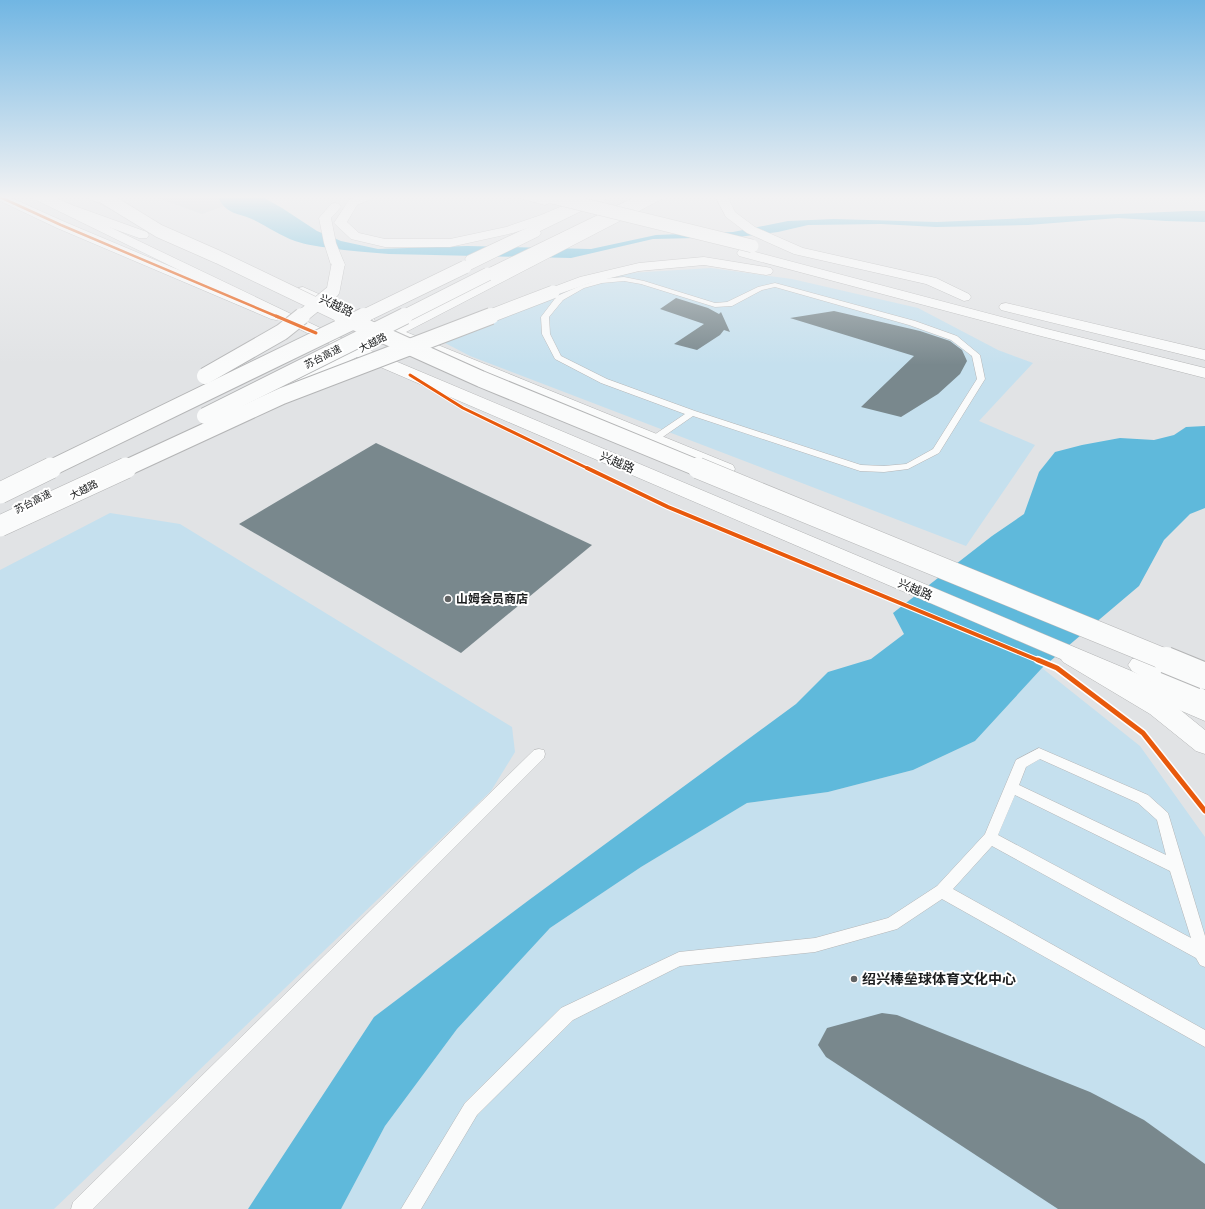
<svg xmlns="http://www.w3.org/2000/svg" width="1205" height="1209" font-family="'Sofia Sans Condensed','Noto Sans SC',sans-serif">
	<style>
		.built { fill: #ced4d8 }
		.green { fill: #c5e0ee }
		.water { fill: #5fb9db }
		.building { fill: #79888d }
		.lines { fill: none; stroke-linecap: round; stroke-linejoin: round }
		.service-casing { stroke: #b4b5b6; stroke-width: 1 }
		.minor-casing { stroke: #b4b5b6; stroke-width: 1 }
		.secondary-casing { stroke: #b4b5b6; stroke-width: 1 }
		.trunk-casing { stroke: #b4b5b6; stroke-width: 1 }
		.motorway-casing { stroke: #b4b5b6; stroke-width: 1 }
		.service { fill: #fafbfb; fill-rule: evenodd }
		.minor { fill: #fafbfb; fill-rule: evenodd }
		.secondary { fill: #fafbfb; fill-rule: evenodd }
		.trunk { fill: #fafbfb; fill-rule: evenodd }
		.motorway { fill: #fafbfb; fill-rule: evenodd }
		.trunk-bridge-far3-casing { stroke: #b4b5b6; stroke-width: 14; stroke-linecap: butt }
		.trunk-bridge-far2-casing { stroke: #b4b5b6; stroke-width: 18; stroke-linecap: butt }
		.trunk-bridge-far1-casing { stroke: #b4b5b6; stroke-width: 22; stroke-linecap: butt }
		.trunk-bridge-casing { stroke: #b4b5b6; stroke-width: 28; stroke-linecap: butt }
		.motorway-bridge-far2-casing { stroke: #b4b5b6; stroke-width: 14; stroke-linecap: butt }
		.motorway-bridge-far1-casing { stroke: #b4b5b6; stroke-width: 18; stroke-linecap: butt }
		.motorway-bridge-casing { stroke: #b4b5b6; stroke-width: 22; stroke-linecap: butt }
		.trunk-bridge-far3 { stroke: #fafbfb; stroke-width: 13 }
		.trunk-bridge-far2 { stroke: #fafbfb; stroke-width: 16 }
		.trunk-bridge-far1 { stroke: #fafbfb; stroke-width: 21 }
		.trunk-bridge { stroke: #fafbfb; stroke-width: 26 }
		.motorway-bridge-far2 { stroke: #fafbfb; stroke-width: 13 }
		.motorway-bridge-far1 { stroke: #fafbfb; stroke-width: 16 }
		.motorway-bridge { stroke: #fafbfb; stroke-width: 21 }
		.cycleway-far3-casing { stroke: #fff; stroke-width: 4 }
		.cycleway-far2-casing { stroke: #fff; stroke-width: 5 }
		.cycleway-far1-casing { stroke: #fff; stroke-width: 6 }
		.cycleway-casing { stroke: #fff; stroke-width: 8 }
		.cycleway-far3 { stroke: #e8590c; stroke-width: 2.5 }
		.cycleway-far2 { stroke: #e8590c; stroke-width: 3 }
		.cycleway-far1 { stroke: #e8590c; stroke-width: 4 }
		.cycleway { stroke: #e8590c; stroke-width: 5 }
		.poi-dot { fill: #616364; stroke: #fff; stroke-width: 1.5 }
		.labels { text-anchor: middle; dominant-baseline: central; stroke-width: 4; stroke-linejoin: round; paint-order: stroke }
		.far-street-label { font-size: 10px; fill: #1c1e1f; stroke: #fff }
		.street-label { font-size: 12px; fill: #1c1e1f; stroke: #fff }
		.poi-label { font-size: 12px; font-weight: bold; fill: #1c1e1f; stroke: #fff; text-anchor: start }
		.near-poi-label { font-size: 14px; font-weight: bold; fill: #1c1e1f; stroke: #fff; text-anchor: start }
	</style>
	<rect width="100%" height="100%" fill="#e1e3e5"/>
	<polygon class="built" points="152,196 252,196 202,214"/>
	<g class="green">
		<polygon points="711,268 792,279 918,308 998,350 1033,363 979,421 1035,445 966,546 470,356 445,343 449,337 497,317 594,281 629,273"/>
		<polygon points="110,513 180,524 512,727 515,752 491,791 54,1209 0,1209 0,570"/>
		<polygon points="1042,668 1140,746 1205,837 1205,1209 341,1209 385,1126 457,1029 550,928 641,867 747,803 828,792 913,770 975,741"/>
	</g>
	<g class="water">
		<path d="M220,196H266V199L282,208L317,231L341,241L378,249L467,246L591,249L656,235L733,232L788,221L834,219L937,222L1187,211H1205V222L1166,221L1118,218L1028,225L936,227L881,224L808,225L778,232L738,237L653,239L571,258L389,254C369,252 349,251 329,248C318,246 306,245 295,241C281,236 268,227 254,220C240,213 227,215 219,199Z"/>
		<polygon points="1205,426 1205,508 1190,514 1164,540 1139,586 1042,668 975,741 913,770 828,792 747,803 641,867 550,928 457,1029 385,1126 341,1209 248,1209 374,1017 529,900 796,704 828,672 871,659 904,634 893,613 992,536 1024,514 1039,472 1055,452 1082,445 1120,438 1154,440 1174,435 1186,427"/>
	</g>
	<g class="building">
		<polygon points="676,298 708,308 719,314 721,312 730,332 724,330 720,335 697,350 674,344 704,324 660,309"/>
		<polygon points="834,311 920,331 950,341 962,350 967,361 960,374 938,394 901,417 861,407 914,356 790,318"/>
		<polygon points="376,443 592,545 461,653 239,524"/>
		<polygon points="882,1013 897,1015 1090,1092 1144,1120 1205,1164 1205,1209 1058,1209 826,1057 818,1045 827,1028"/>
	</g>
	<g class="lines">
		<defs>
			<g id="service">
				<path d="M624,277L644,281L715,303L727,302L758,287L775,283L915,321L957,336L980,355L985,379L939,453L908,469L884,472L860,471L693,416L657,441H651L650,439L651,437L685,414L601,383L555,359L542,334L541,317L557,296L580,286L601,279ZM624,281L641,284L715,307L732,306L762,290L775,287L909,325L951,340L972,356L977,379L933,449L906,464L884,466L861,465L695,411L607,379L561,356L550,334L549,317L563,300L584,288L602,283Z"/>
				<path d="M1039,748L1148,795L1168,813L1205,936V967L1200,965L1196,958L992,846L953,889L1205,1030V1047L942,899L897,929L815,952L680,966L573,1020L477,1115L421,1209H401L465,1103L561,1008L679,952L815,938L888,918L937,886L985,834L1016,760ZM1040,759L1138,803L1157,820L1166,855L1019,785L1026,767ZM1015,795L1170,871L1191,938L998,835Z"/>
				<polygon points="539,749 544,750 545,754 544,758 93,1209 71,1209 73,1202 534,750"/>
			</g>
			<polygon id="minor" points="0,196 7,196 65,222 281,313 283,316 281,319 276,320 271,319 57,228 0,201"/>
			<g id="secondary">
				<polygon points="30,196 45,196 356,345 651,196 666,196 664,198 406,332 733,465 735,469 733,473 726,475 719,473 400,339 397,336 369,350 1205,702 1205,721 357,357 276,399 270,400 264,399 262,395 264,391 344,351 32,198"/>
				<polygon points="86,196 101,196 128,207 130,210 128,213 120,213 88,198"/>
				<polygon points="595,196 610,196 608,198 477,262 467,262 465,259 467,256"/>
				<polygon points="303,287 373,318 375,321 373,324 368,325 363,324 298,294 296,291 298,288"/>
			</g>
			<g id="trunk">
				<polygon points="36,196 51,196 72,205 147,232 149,235 147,238 139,238 64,211 38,198"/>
				<polygon points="1140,657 1148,659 1205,690 1205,710 1196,707 1132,671 1128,665 1132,659"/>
			</g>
			<g id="motorway">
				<polygon points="360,196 375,196 373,198 357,205 347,222 359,233 385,239 450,239 506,227 541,215 586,196 601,196 599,198 549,221 513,233 450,247 385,247 351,239 334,223 349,200"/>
				<polygon points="517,196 538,196 549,199 551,201 549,203 545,205 519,198"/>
				<polygon points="637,196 652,196 650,198 493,277 483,277 481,274 483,271"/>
				<polygon points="715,196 727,196 735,212 755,227 803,248 936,278 969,294 971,297 969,300 964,301 926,284 794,254 747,233 726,217"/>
				<polygon points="335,203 339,204 341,207 331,218 336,243 345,265 343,268 333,268 331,265 324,243 319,218 331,204"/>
				<polygon points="535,229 539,230 541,233 539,236 470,270 460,270 458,267 460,264"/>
				<polygon points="744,249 1047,329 1205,368 1205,378 1037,335 739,256 737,253 739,250"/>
				<polygon points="704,257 766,267 771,268 773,271 771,274 766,275 704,265 639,271 590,283 553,296 548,295 546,292 548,289 580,277 639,263"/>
				<polygon points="1006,303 1205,350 1205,360 1001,310 999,307 1001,304"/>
				<polygon points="1071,648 1079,650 1168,700 1205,730 1205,754 1196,751 1150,714 1063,662 1059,656 1063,650"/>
			</g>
		</defs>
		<use href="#service" class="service-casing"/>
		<use href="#minor" class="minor-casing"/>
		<use href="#secondary" class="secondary-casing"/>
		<use href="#trunk" class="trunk-casing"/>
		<use href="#motorway" class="motorway-casing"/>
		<use href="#service" class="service"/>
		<use href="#minor" class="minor"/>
		<use href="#secondary" class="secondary"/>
		<use href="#trunk" class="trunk"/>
		<use href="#motorway" class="motorway"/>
		<defs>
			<polyline id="trunk-bridge-far3" points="102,196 159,231 218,257 343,317"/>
			<polyline id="trunk-bridge-far2" points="341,316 481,379 700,469"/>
			<polyline id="trunk-bridge-far1" points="698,468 1169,661"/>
			<polyline id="trunk-bridge" points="1166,660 1205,676"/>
			<g id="motorway-bridge-far2">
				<polyline points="552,197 752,246"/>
				<polyline points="301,317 333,291 338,265"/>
				<polyline points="362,317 465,267"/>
				<polyline points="403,317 488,274"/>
				<polyline points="488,317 553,292"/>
			</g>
			<g id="motorway-bridge-far1">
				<polyline points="205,376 282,332 302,316"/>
				<polyline points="205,416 405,316"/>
				<polyline points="49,469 364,316"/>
				<polyline points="124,469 282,396 491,316"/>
			</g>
			<g id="motorway-bridge">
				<polyline points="0,493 51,468"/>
				<polyline points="0,526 126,468"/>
			</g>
		</defs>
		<use href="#trunk-bridge-far3" class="trunk-bridge-far3-casing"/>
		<use href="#trunk-bridge-far2" class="trunk-bridge-far2-casing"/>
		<use href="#trunk-bridge-far1" class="trunk-bridge-far1-casing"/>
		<use href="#trunk-bridge" class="trunk-bridge-casing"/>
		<use href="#motorway-bridge-far2" class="motorway-bridge-far2-casing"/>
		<use href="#motorway-bridge-far1" class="motorway-bridge-far1-casing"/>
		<use href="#motorway-bridge" class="motorway-bridge-casing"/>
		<use href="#trunk-bridge-far3" class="trunk-bridge-far3"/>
		<use href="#trunk-bridge-far2" class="trunk-bridge-far2"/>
		<use href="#trunk-bridge-far1" class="trunk-bridge-far1"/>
		<use href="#trunk-bridge" class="trunk-bridge"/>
		<use href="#motorway-bridge-far2" class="motorway-bridge-far2"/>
		<use href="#motorway-bridge-far1" class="motorway-bridge-far1"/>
		<use href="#motorway-bridge" class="motorway-bridge"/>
		<defs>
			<polyline id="cycleway-far3" points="0,197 61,225 278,317"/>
			<g id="cycleway-far2">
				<polyline points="276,316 316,333"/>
				<polyline points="410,375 463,408 589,469"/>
			</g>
			<polyline id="cycleway-far1" points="587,468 668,507 1040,661"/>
			<polyline id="cycleway" points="1038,660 1057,668 1143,733 1205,811"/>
		</defs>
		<use href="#cycleway-far3" class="cycleway-far3-casing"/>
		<use href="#cycleway-far2" class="cycleway-far2-casing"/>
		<use href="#cycleway-far1" class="cycleway-far1-casing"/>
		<use href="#cycleway" class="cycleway-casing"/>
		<use href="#cycleway-far3" class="cycleway-far3"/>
		<use href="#cycleway-far2" class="cycleway-far2"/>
		<use href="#cycleway-far1" class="cycleway-far1"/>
		<use href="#cycleway" class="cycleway"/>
	</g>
	<linearGradient id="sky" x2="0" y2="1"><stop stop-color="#71b6e3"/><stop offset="0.54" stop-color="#f2f2f3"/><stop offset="1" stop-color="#f2f2f3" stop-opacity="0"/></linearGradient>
	<rect width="1205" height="365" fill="url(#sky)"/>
	<g class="poi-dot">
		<circle cx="448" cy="599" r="4"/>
		<circle cx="854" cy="979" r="4"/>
	</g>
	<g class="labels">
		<g class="far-street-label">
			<text transform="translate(373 343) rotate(-27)">大越路</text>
			<text transform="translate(323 357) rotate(-27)">苏台高速</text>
			<text transform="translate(84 490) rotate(-27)">大越路</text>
			<text transform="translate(33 502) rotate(-27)">苏台高速</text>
		</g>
		<g class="street-label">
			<text transform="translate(336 306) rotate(25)">兴越路</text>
			<text transform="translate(617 463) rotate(23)">兴越路</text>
			<text transform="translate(915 590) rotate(23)">兴越路</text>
		</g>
		<g class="poi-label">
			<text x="456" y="599">山姆会员商店</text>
		</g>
		<g class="near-poi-label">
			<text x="862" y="979">绍兴棒垒球体育文化中心</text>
		</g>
	</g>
</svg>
